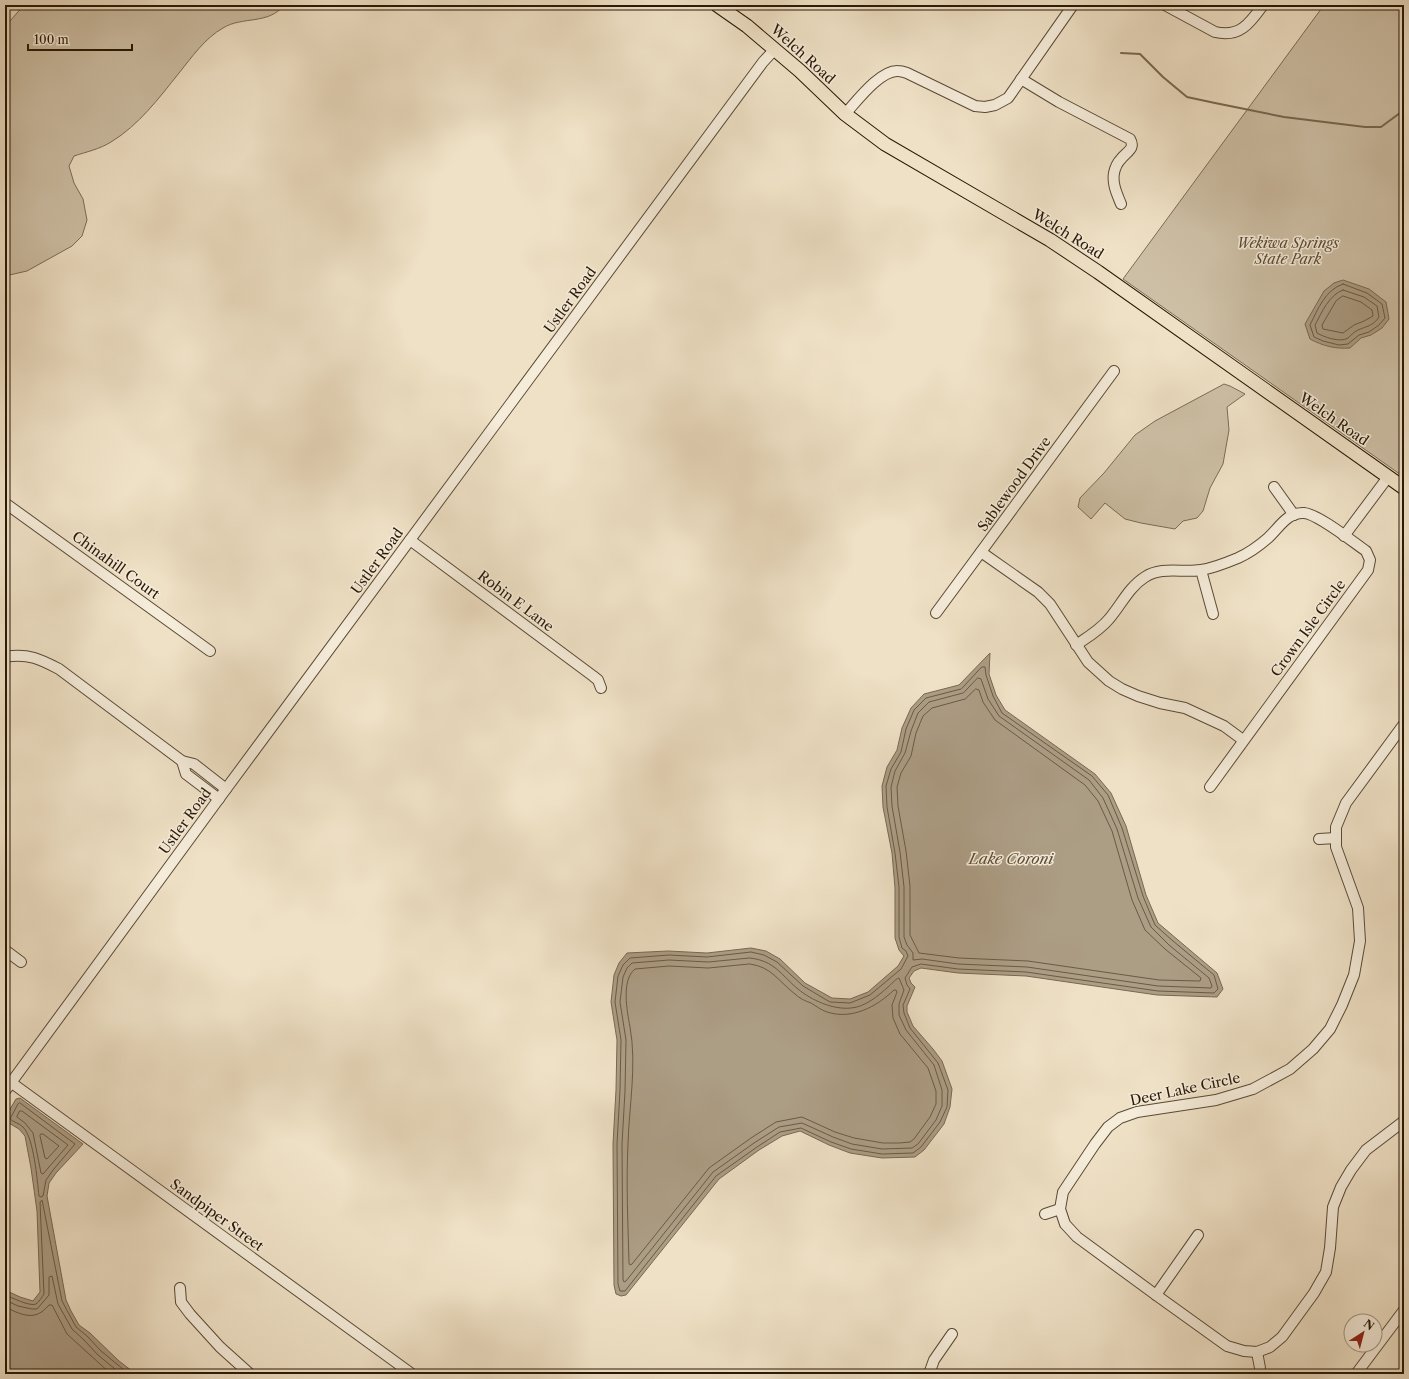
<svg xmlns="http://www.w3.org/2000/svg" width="1409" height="1379" font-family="'Libre Caslon Text',serif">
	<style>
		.green { fill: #cdbfa5; stroke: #7b6c56 }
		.water { fill: #ac9d85; stroke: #786852 }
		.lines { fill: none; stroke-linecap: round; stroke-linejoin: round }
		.shore { stroke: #6a5a46; stroke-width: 1 }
		.stream { stroke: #786852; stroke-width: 2 }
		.minor-casing { stroke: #5a4a36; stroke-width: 12 }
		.major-casing { stroke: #291806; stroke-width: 15 }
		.minor { stroke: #f5ecda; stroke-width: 10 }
		.major { stroke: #efe1c6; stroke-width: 13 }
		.labels { text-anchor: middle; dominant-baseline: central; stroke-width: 3; stroke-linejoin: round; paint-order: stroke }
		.street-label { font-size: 14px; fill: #291806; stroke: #f5ecda }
		.park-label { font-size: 14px; font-style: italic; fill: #5a4a36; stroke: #f5ecda }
		.water-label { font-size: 15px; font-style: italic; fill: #5d4d39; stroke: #f5ecda }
	</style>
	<rect width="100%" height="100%" fill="#efe1c6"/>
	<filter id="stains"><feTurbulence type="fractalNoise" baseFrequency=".005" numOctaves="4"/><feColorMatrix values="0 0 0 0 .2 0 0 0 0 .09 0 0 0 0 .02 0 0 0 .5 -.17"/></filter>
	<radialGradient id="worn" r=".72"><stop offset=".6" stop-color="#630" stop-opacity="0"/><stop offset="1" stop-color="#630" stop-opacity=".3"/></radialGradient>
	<g class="green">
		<path d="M24,5H284C269,25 242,16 223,28C205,38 192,57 179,73C159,98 139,125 111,142C100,149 86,152 74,156L69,166L74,183L83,199L87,220L82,236L72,246L27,271L5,276V30L10,21Z"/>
		<polygon points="1324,5 1404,5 1404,477 1123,279"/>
		<polygon points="1224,384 1230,386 1245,394 1227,407 1229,430 1223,464 1210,488 1203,511 1197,518 1183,521 1175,529 1141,523 1125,519 1105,503 1091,519 1078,507 1080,498 1104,473 1135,435 1155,421"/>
	</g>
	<g class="water">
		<path d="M1343,280L1369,289L1386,302L1389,319L1382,328L1371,335L1361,338L1350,348C1335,349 1323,346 1310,339L1305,324L1324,291L1334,283Z"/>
		<polygon points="990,653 989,674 996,695 1005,710 1095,774 1111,793 1126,826 1146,895 1158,923 1217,973 1223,989 1217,997 1157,995 1026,976 958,973 921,968 914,971 909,978 911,983 915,987 907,1006 907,1012 913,1026 933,1049 942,1061 952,1089 950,1107 944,1124 924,1150 915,1157 882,1158 850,1153 829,1145 800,1131 782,1136 759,1150 719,1179 626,1295 621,1296 616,1294 614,1285 613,1144 616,1090 617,1040 611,1002 614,975 619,963 627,953 668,951 707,953 751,948 766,951 780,959 805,983 832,998 850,999 868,992 898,966 904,956 899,950 895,938 895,888 892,853 883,807 882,786 887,767 897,750 902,728 911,708 924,694 959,685"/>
		<polygon points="20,1098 83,1144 56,1173 49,1183 47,1196 66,1300 71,1311 79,1325 90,1333 119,1361 136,1374 5,1374 5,1290 20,1297 33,1301 40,1292 37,1211 31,1168 25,1136 19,1129 7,1122 6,1116 16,1099"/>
	</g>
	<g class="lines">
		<g class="shore">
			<path d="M1343,284L1367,293L1382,304L1385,318L1379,325L1369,332L1359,335L1348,344L1339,345L1323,341L1314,337L1310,325C1318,309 1325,290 1343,284Z"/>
			<path d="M1343,290L1364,297L1377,306L1379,317C1373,326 1367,326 1358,330C1354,332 1351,335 1348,338C1340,343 1324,337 1317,333L1315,325C1322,312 1329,295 1343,290Z"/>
			<polygon points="1343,296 1361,302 1372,310 1373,316 1364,321 1354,325 1343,333 1323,329 1322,325 1336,301"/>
			<polygon points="982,667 985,667 986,675 993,696 1002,713 1092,776 1108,795 1122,828 1143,896 1155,925 1173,941 1214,975 1218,989 1214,993 1158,991 1026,972 958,969 921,964 912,967 905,978 907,985 910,989 903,1005 904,1013 910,1028 938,1063 948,1090 947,1107 940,1122 921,1147 913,1153 882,1154 851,1149 831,1142 801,1128 780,1132 757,1147 716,1176 625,1291 620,1291 618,1284 617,1144 620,1090 621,1040 615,1002 618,976 623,965 630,958 669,955 707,957 751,952 764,955 777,962 803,986 830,1002 850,1003 870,995 901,969 908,956 906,951 902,948 899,937 899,887 895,853 887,807 886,786 891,769 901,752 906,729 914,710 926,698 961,689"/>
			<polygon points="978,678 981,679 988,699 999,716 1089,780 1103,798 1117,829 1138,898 1151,927 1169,945 1209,978 1212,986 1211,988 1158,986 1027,967 958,964 922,959 913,960 913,953 907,945 904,937 904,887 900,852 892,806 891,787 895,771 905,753 911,731 918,713 929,702 963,693"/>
			<polygon points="976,689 979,690 983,702 995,720 1085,785 1098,801 1112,831 1132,900 1145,930 1165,949 1201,978 1200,981 1159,980 1028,961 959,958 919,953 910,935 910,886 906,851 898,806 897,787 901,773 911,756 916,733 923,716 932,708 965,699"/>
			<path d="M750,958C775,961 780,974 798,989C811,1000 833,1010 851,1008C865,1007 878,996 888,987C892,984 895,979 899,978L904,990L899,1004V1015L906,1030L934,1065L942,1090V1106L936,1120L918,1144L912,1148L882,1149L852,1144L833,1137L802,1123L779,1127L754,1143L713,1172L626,1281L624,1282L623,1280L622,1144L625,1091L626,1040L620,1002L623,977L627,968L632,963L669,960L708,962Z"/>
			<path d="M750,964C772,967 778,981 795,994C799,998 805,1001 811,1003C816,1006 821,1010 827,1012C852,1020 876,1007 894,990H896L897,992L892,1005L893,1018L900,1034L928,1068L936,1091V1104L930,1117L914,1139L910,1142L899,1143H883L854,1138L835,1132L802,1117L776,1122L751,1138L709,1168L632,1264L630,1265L629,1263C628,1223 626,1184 628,1144C629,1106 637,1065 630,1027C627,1011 621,980 635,969L669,966L708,968Z"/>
			<path d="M20,1103L75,1144L53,1170L46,1180L43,1196L41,1197L39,1196C37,1179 34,1138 23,1127C19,1123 13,1122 10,1119L18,1104Z"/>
			<polygon points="20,1111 22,1111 68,1145 43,1174 41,1173 33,1133 25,1123 17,1117"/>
			<polygon points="41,1134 43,1134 59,1146 47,1159 45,1158 40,1136"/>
			<path d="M5,1295C11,1297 30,1307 36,1304C39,1302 42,1297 44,1294L40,1202L42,1200L62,1301L76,1327L87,1336L101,1351L129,1374"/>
			<polyline points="5,1300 18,1306 32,1309 37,1309 49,1295 49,1277 52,1276 58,1304 72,1329 84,1340 98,1355 121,1374"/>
			<path d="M5,1307C22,1315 35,1322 49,1305H52L67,1334L111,1374"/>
		</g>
		<polyline class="stream" points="1121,53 1140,54 1163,77 1187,97 1215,103 1284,117 1365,127 1381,127 1404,110"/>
		<defs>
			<g id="minor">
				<path d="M1165,5L1215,32C1240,38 1250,23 1263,5"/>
				<path d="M1021,79L1059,102L1130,139C1136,149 1126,152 1121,159C1117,163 1115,168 1114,173C1112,184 1117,194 1121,204"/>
				<path d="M845,114C857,101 880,70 898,71C901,71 904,72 907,73L975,106L985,107L995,105L1008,98L1073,5"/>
				<polyline points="1274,487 1294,515"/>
				<polyline points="5,503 210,651"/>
				<polyline points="1344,536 1388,477"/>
				<polyline points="410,540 593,676 598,680 601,688"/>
				<polyline points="981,552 1038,592 1050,604 1088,662 1109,681 1122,689 1138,696 1160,703 1185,708 1224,726 1243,740"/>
				<polyline points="1201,570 1213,614"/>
				<polyline points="936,613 1114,371"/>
				<path d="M1076,645C1088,637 1100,630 1109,619C1121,605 1129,587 1145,577C1162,566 1182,573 1201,570C1214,568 1226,563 1238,558C1249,553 1260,545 1268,538C1279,528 1287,512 1304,513C1318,514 1353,542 1366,551L1370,560L1368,570L1210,787"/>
				<path d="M5,657C28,653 40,659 59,669L182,761L194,764L226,789"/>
				<polyline points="1404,724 1346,803 1336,827 1336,847 1358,908 1360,941 1354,975 1342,1005 1330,1029 1313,1049 1290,1069 1253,1089 1216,1100 1137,1112 1120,1118 1108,1127 1095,1144 1063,1192 1060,1209 1065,1224 1077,1237 1156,1295 1227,1346 1244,1351 1257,1352 1270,1347 1282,1337 1314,1293 1326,1272 1330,1248 1333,1207 1341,1187 1351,1170 1366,1150 1404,1121"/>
				<polyline points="182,761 186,774 219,799"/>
				<polyline points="1319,839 1336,838"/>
				<polyline points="5,950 21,962"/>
				<polyline points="5,1078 412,1374"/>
				<polyline points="5,1091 226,789 763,62 775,49"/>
				<polyline points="1045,1214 1060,1209"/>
				<polyline points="180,1288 181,1302 190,1314 220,1347 250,1374"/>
				<polyline points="1156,1295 1198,1235"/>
				<polyline points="1257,1352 1260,1368"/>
				<polyline points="929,1374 934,1360 952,1334"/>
				<polyline points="1356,1374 1404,1310"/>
			</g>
			<polyline id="major" points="717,5 747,26 800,71 845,114 885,144 1050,240 1098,272 1404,488"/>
		</defs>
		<use href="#minor" class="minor-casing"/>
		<use href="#major" class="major-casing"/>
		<use href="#minor" class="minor"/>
		<use href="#major" class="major"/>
	</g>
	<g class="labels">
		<g class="street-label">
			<text transform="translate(803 54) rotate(42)">Welch Road</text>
			<text transform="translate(1068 234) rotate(32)">Welch Road</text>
			<text transform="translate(570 300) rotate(-54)">Ustler Road</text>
			<text transform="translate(1334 419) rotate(35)">Welch Road</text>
			<text transform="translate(1014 484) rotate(-54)">Sablewood Drive</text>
			<text transform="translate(377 561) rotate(-54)">Ustler Road</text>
			<text transform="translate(116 565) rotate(36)">Chinahill Court</text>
			<text transform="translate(516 601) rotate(37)">Robin E Lane</text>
			<text transform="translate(1308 628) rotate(-54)">Crown Isle Circle</text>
			<text transform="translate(185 821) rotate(-54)">Ustler Road</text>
			<text transform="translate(1185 1089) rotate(-12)">Deer Lake Circle</text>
			<text transform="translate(217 1215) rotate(36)">Sandpiper Street</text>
		</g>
		<g class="park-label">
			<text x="1288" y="243">Wekiwa Springs<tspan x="1288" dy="16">State Park</tspan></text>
		</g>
		<g class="water-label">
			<text x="1011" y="858">Lake Coroni</text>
		</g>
	</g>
	<rect width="1409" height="1379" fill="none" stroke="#efe1c6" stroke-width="20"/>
	<rect x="6" y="6" width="1397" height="1367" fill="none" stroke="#291806" stroke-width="2"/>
	<rect x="10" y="10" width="1389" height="1359" fill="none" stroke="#291806"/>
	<g transform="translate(1363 1333) rotate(36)"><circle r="19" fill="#f5ecda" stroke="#a39785"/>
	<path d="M0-3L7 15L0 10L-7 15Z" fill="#8f2418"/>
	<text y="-6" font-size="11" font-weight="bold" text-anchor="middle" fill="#291806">N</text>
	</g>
	<path d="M28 44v6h104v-6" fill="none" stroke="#291806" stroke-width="2"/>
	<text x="34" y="44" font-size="12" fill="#291806" stroke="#f5ecda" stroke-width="3" paint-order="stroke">100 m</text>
	<rect width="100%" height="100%" filter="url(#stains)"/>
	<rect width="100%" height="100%" fill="url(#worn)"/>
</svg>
